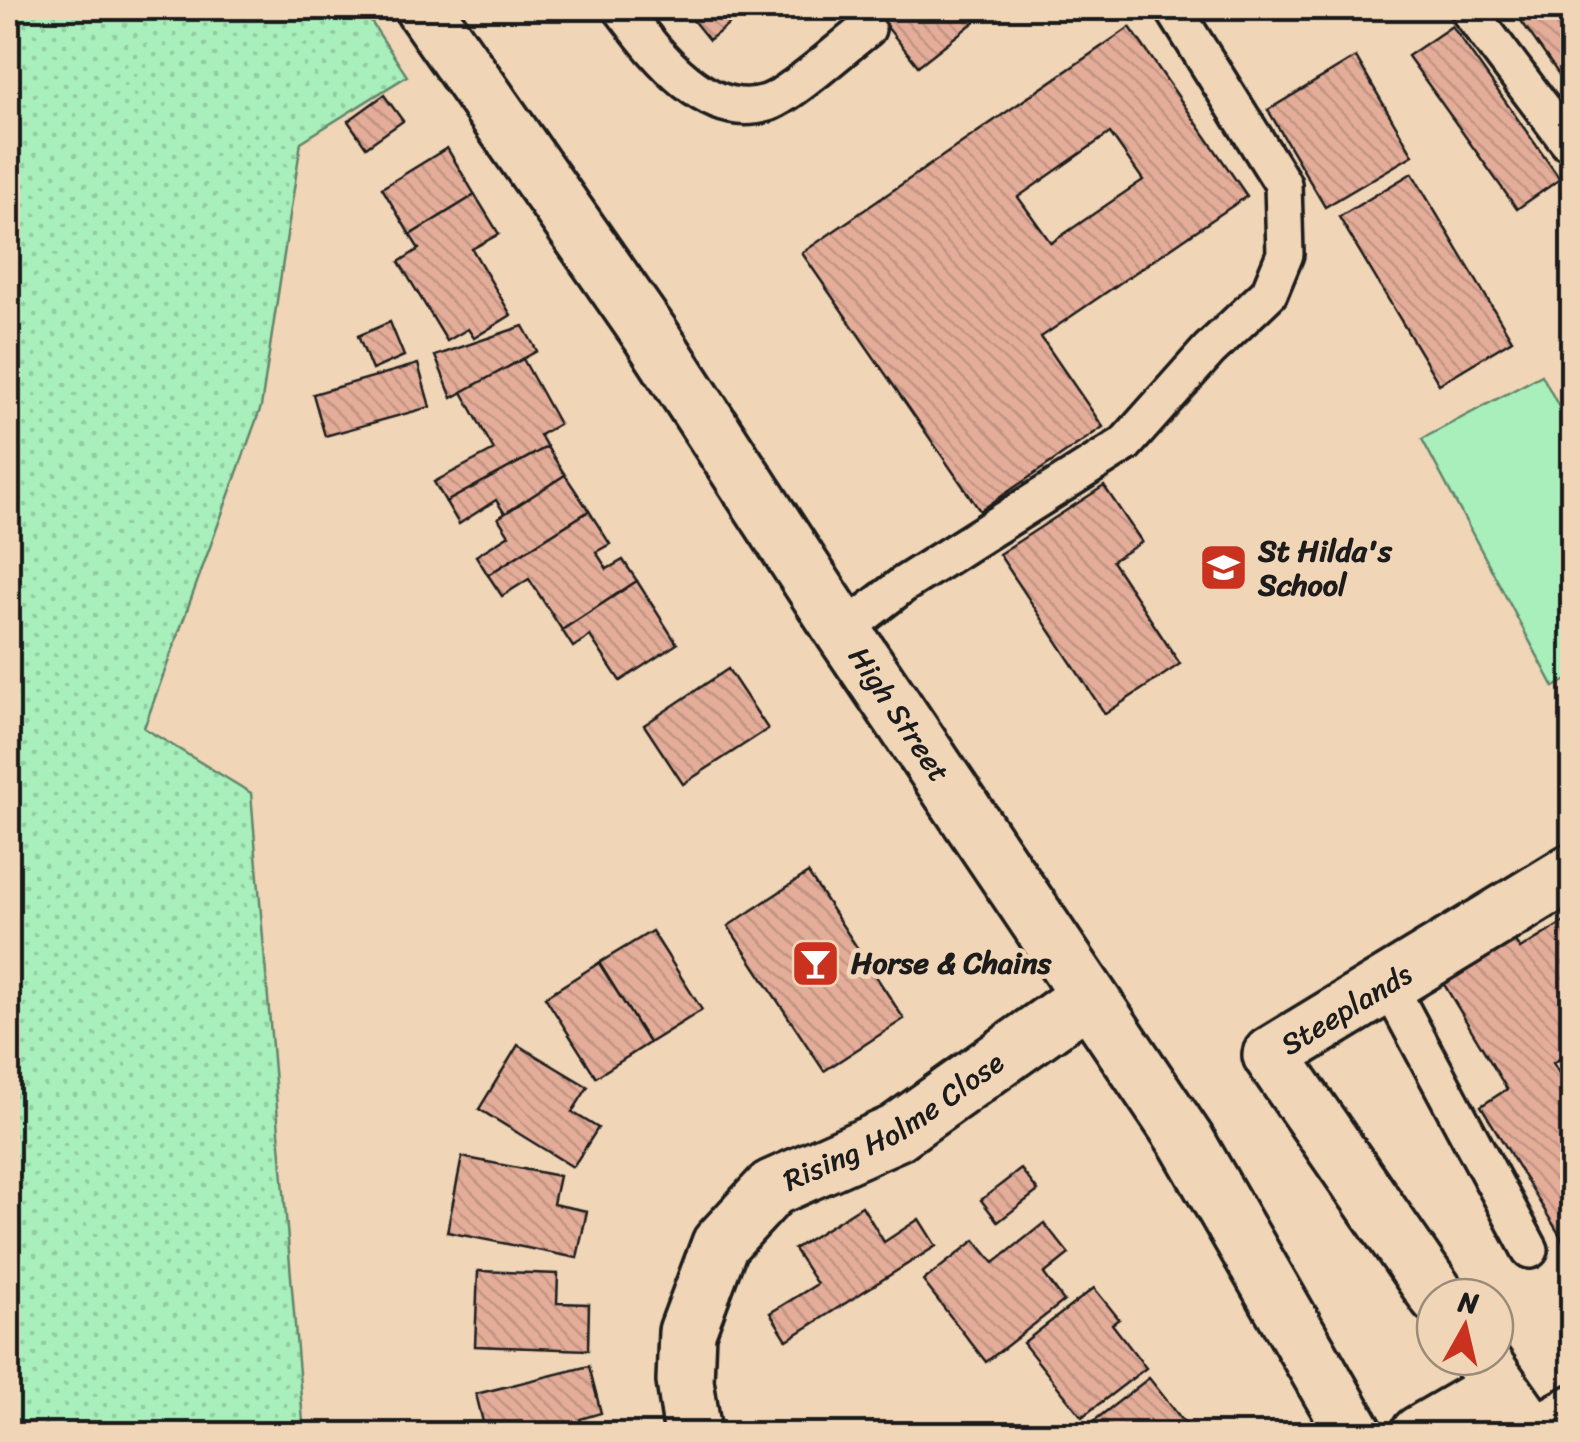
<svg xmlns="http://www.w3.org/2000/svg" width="1580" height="1442" font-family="Sriracha,sans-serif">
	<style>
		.grass { fill: url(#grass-dots); stroke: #62866c; stroke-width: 2.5 }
		.pitch { fill: #a8efbb; stroke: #62866c; stroke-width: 2.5 }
		.building { fill: url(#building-back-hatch); stroke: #1c1c1c; stroke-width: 2.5; fill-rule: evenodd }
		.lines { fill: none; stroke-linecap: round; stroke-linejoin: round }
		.lane-casing { stroke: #1c1c1c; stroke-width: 42 }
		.street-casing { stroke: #1c1c1c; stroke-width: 62 }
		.primary-casing { stroke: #1c1c1c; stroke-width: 62 }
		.lane { stroke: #f0d5b7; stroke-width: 35 }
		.street { stroke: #f0d5b7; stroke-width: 55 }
		.primary { stroke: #f0d5b7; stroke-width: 55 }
		.labels { text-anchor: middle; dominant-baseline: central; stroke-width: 9; stroke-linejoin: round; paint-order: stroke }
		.poi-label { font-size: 30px; font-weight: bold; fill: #1c1c1c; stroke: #f0d5b7; text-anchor: start }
		.street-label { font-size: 30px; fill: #1c1c1c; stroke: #f0d5b7 }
	</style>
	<defs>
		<pattern id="grass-dots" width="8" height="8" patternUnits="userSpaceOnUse" patternTransform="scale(2.5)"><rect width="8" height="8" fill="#a8efbb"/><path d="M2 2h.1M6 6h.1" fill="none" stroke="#90cca0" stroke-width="1.8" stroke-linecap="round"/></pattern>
		<pattern id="building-back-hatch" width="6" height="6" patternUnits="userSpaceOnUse" patternTransform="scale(2.5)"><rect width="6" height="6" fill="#e4ad99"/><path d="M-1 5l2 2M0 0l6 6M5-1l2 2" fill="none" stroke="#c39483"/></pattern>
	</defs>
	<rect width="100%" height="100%" fill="#f0d5b7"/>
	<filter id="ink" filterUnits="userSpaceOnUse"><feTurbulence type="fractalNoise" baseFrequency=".01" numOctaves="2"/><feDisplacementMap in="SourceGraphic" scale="20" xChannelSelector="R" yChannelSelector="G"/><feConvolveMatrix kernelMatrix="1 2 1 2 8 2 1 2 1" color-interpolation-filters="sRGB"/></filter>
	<g filter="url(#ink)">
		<polygon class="grass" points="8,8 362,8 407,76 301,142 261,407 144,728 251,793 304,1434 8,1434"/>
		<polygon class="pitch" points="1542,375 1572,432 1572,677 1554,687 1422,439"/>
		<g class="building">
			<polygon points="683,8 750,8 709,40"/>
			<polygon points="872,8 992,8 918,66"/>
			<polygon points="1512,8 1572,8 1572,93"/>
			<polygon points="1452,26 1560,179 1517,209 1408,56"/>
			<path d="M1130,27L1247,196L1041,337L1103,427L980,511L802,253ZM1110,133L1143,180L1051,243L1018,197Z"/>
			<polygon points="1356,57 1413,155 1325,207 1268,110"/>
			<polygon points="384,95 403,121 366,147 348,121"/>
			<polygon points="447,148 475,195 410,235 382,188"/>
			<polygon points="1412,173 1512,340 1439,384 1339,217"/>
			<polygon points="475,195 499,234 472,249 511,315 474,338 468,329 447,341 399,262 419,249 410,235"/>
			<polygon points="390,322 404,356 372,370 358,336"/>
			<polygon points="523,326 537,351 452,398 435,356"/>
			<polygon points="523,359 559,424 540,435 547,447 446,502 434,482 494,450 462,392"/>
			<polygon points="418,364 430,407 325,436 313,394"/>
			<polygon points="547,447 565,475 505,514 496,500 459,524 446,502"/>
			<polygon points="565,475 589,511 488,575 476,556 509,535 498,518"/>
			<polygon points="1104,486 1142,542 1112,561 1180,664 1105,714 999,554"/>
			<polygon points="589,511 610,544 596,552 607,569 623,560 637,581 562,630 529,579 502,596 488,575"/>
			<polygon points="637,581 677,644 620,681 590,636 573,647 562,630"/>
			<polygon points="728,669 768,729 683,784 644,725"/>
			<polygon points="808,873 904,1019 824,1071 728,926"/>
			<polygon points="1572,917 1572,1051 1553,1063 1572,1095 1570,1252 1481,1106 1507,1089 1442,981 1513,938 1520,949"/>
			<polygon points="652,931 702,1010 649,1043 599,963"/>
			<polygon points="599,963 649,1043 596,1077 545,997"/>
			<polygon points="518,1045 588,1087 572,1112 598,1128 573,1167 479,1109"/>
			<polygon points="462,1157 559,1176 553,1204 587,1211 577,1258 447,1232"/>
			<polygon points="1021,1169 1038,1191 998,1222 981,1200"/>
			<polygon points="862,1206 884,1242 919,1219 936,1246 787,1340 770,1313 817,1284 794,1249"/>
			<polygon points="1044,1223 1069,1254 1044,1274 1064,1301 986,1362 923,1281 975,1240 994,1263"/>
			<polygon points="478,1271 558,1274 557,1303 589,1304 588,1350 475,1346"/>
			<polygon points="1094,1288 1119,1319 1112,1324 1146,1368 1082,1417 1023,1343"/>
			<polygon points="589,1366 601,1413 580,1419 584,1434 486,1434 476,1394"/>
			<polygon points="1149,1378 1191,1431 1186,1434 1077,1434"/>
		</g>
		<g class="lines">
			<defs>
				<g id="lane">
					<path d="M621,8C653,50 705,123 767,103C790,96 845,45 867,29"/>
					<polyline points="1470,12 1568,142 1572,140"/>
					<polyline points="843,631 904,584 1125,444 1209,350 1269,293 1285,254 1283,184 1173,8"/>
					<polyline points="1388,984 1530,1250"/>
					<polyline points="1528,1427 1572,1403"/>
				</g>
				<g id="street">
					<path id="s1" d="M1438,1297L1271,1055L1572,872"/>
					<polyline points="1479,1357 1533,1434"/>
					<path id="s2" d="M693,1434L685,1381L687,1332L720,1244L772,1188L896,1133L1087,997"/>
					<polyline points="1419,1434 1500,1387"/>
				</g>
				<g id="primary">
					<path id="s3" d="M423,8L650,334L843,631L1187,1142L1355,1434"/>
				</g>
			</defs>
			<use href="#lane" class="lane-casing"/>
			<use href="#street" class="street-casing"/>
			<use href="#primary" class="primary-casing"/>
			<use href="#lane" class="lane"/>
			<use href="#street" class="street"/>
			<use href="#primary" class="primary"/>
		</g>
	</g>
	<defs>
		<symbol id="school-square" viewBox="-11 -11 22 22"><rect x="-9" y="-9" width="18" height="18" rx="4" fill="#c8321e" stroke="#f0d5b7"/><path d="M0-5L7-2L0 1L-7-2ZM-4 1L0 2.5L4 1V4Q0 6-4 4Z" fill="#fff"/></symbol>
		<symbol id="bar-square" viewBox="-11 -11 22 22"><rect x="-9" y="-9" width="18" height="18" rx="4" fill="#c8321e" stroke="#f0d5b7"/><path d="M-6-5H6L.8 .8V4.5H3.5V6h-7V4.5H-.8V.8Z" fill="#fff"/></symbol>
	</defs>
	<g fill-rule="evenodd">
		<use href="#school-square" x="1196" y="540" width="55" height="55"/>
		<use href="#bar-square" x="788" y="936" width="55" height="55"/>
	</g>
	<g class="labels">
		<g class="poi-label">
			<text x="1258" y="551">St Hilda's<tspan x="1258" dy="34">School</tspan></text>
			<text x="851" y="963">Horse &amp; Chains</text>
		</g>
		<g class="street-label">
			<text stroke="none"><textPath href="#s3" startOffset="852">High Street</textPath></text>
			<text stroke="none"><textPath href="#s1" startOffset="382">Steeplands</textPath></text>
			<text stroke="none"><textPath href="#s2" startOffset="412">Rising Holme Close</textPath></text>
		</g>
	</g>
	<rect width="1580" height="1442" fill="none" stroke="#f0d5b7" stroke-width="40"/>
	<rect x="20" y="20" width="1540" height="1402" fill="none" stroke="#1c1c1c" stroke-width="4" filter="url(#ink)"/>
	<g transform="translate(1465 1327) rotate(8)"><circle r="48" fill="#f0d5b7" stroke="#9b8b79" stroke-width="2.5"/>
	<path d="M0-8L18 38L0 25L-18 38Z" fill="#c8321e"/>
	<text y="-15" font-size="28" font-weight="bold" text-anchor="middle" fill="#1c1c1c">N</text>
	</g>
</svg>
